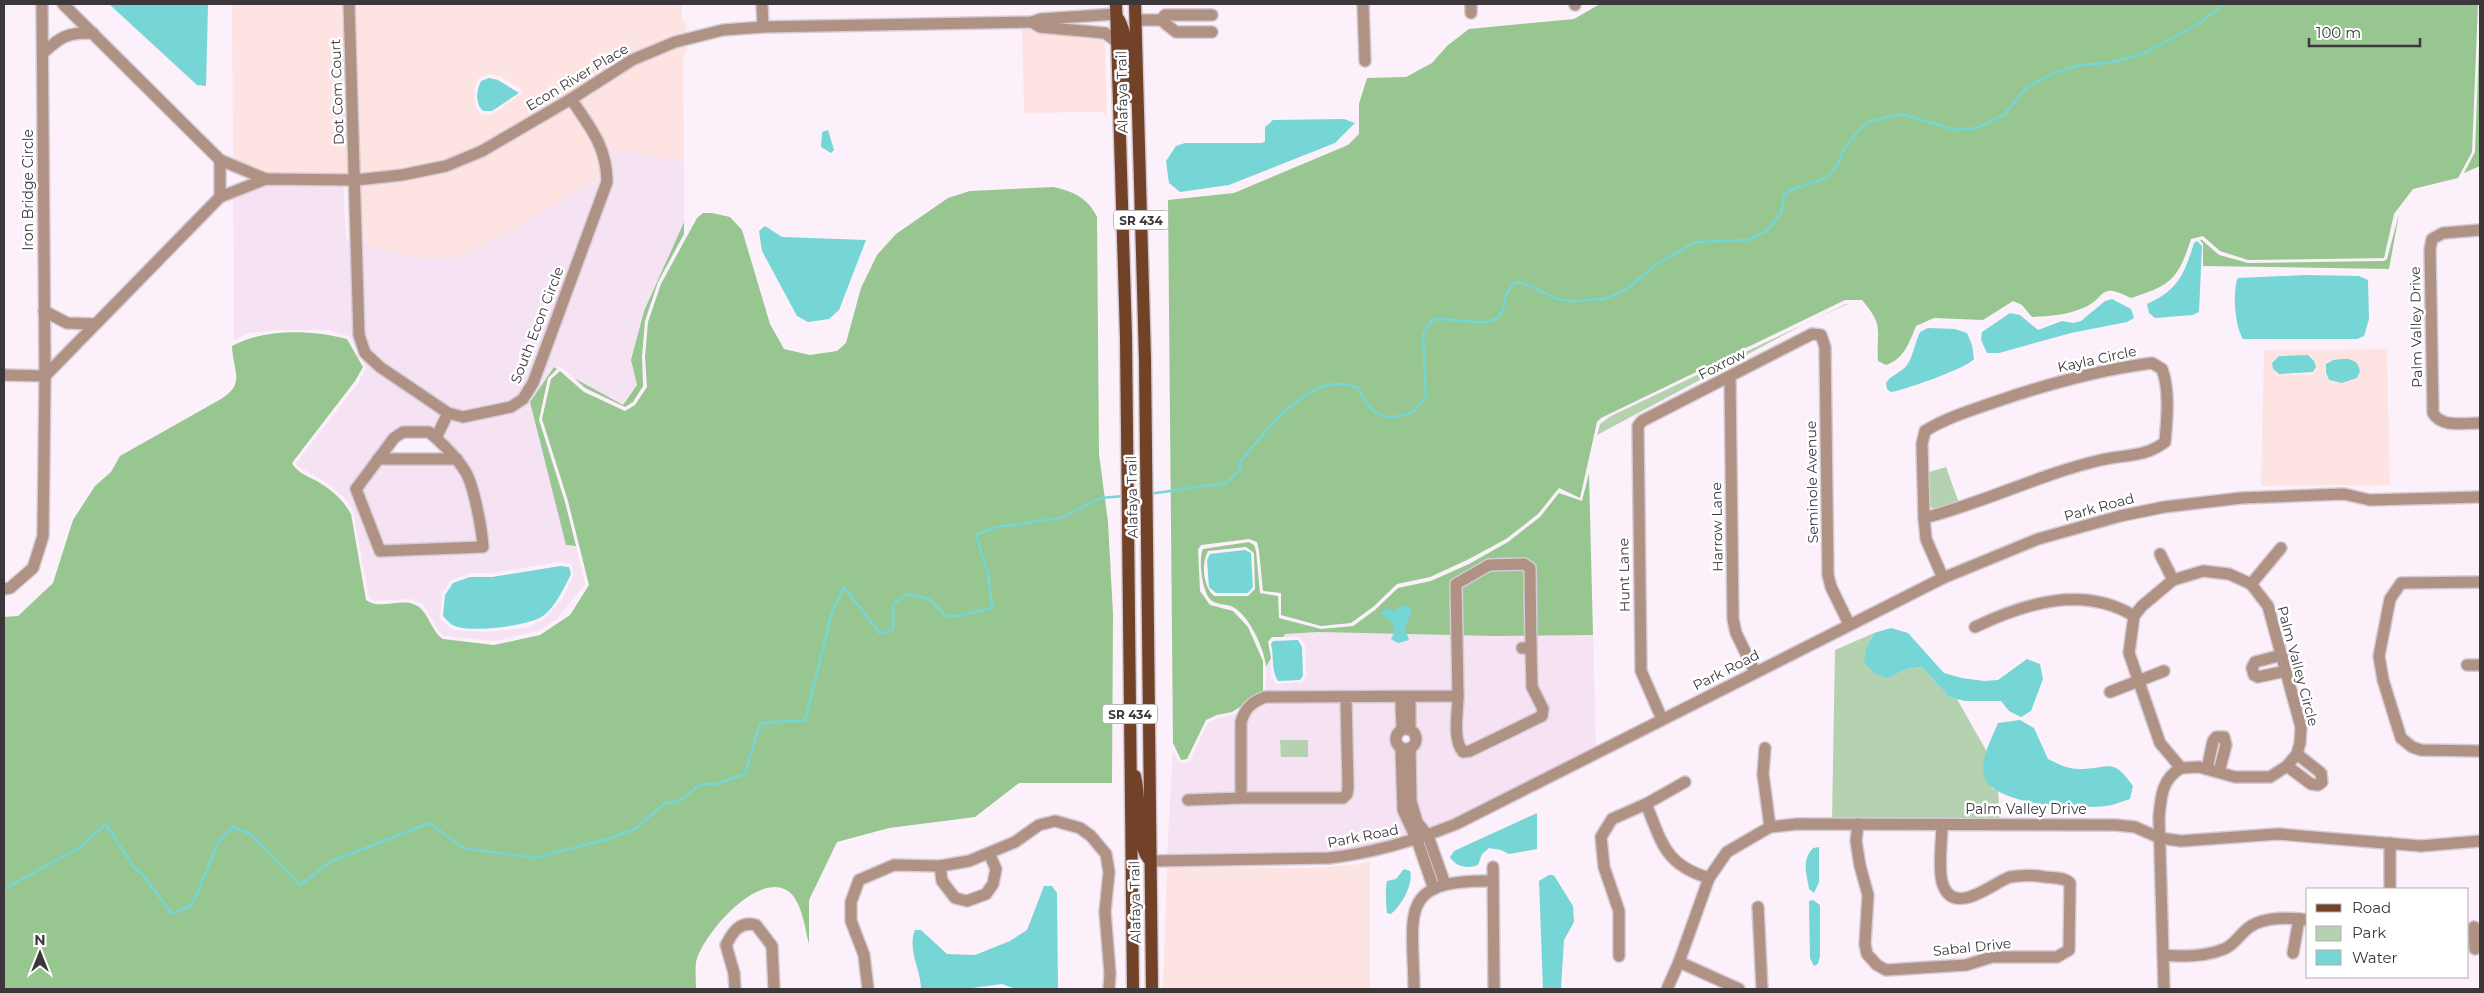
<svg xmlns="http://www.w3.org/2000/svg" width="2484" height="993" font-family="Montserrat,sans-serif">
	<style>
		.commercial { fill: #fee3e3; fill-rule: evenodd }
		.built { fill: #f5e3f4; fill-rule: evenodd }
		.green { fill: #b4d2af }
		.forest { fill: #97c690; fill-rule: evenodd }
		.water { fill: #76d5d5 }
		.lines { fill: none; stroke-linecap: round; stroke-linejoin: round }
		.stream { stroke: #76d5d5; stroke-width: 2.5 }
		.minor-casing { stroke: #d5cbd5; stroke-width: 14 }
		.major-casing { stroke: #d5cbd5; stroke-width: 15 }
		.minor { stroke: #af9284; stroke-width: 11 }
		.major { stroke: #714128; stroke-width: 12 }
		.labels { text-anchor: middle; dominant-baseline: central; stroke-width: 5; stroke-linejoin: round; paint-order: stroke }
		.shield { fill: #fff; stroke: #767376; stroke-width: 1 }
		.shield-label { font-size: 12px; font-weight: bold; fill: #3b373b }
		.street-label { font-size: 14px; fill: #3b373b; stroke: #fff }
	</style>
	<rect width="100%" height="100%" fill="#fcf0fb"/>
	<g class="commercial">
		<polygon points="232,4 345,4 352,175 274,175 258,171 233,161"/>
		<path d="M353,4H682V20L686,24L687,35L572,94L480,147L425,167L359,175ZM488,74L500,76L521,89L522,93L493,114L482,115L476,108L474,90L479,78Z"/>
		<polygon points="1022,26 1105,37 1107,116 1102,112 1024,113"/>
		<polygon points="687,43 687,52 683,56 684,161 606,149 576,101 634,63"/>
		<polygon points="569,105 591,137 603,165 601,182 589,183 528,222 456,258 415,257 361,243 360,184 426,175"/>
		<path d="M2387,349L2390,485L2261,486L2264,350ZM2280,355L2312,356L2316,367L2315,372L2310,375L2276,373L2273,369L2272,362ZM2353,359L2360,369L2357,379L2342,383L2328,381L2325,373L2327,361Z"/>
		<polygon points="1370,861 1370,989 1163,989 1167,867 1308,868 1354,865"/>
	</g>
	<g class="built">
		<path d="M606,149L684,161V222L644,311L631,360L637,385L622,405L574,378L562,368L554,367L530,402L566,545L576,546L585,584L556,620L538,631L495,641L444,636L439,632L423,604L411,599L373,601L369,597L353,512L346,499L324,481L297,466L296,463L358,383L366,368L349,336L327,330H279L248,333L234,340L233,195L266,184H343L346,239L353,241L361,355L443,415L435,431L403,428L374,455L353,486L376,553L482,551L470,471L441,437L450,418L463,422L478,420L512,412L525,403L611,166ZM559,562L571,564L574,575L562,599L544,619L525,628L486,632L454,630L440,619L442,594L451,580L470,573H492Z"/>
		<polygon points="603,165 603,181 530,381 521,396 510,403 463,413 449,409 382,364 368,351 363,334 361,243 415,257 456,258 528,222 589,183 601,182"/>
		<polygon points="455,463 463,475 478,531 479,543 382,547 360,490 380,464"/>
		<polygon points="1318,632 1495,636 1593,635 1596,748 1429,830 1420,819 1415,800 1414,750 1419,745 1420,737 1414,727 1398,726 1393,732 1391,740 1395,749 1399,811 1410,837 1328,854 1167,856 1173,750 1180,763 1189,762 1208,723 1218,718 1234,715 1266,691 1266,667 1271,658 1271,676 1276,684 1302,682 1306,676 1305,645 1299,637 1283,637 1285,634"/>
	</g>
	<g class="green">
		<polygon points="1846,304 1848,304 1808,322 1597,435 1600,424 1611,416"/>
		<path d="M1946,467L1959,503C1948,507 1938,513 1927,505L1926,473Z"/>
		<polygon points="1874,633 1866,648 1888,678 1907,669 1922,667 1949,697 1957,699 1987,752 1985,757 1992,788 1998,791 2000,819 1832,820 1835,650"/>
		<polygon points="1280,740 1308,740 1308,757 1281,757"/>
	</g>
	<g class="forest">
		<path d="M1600,4H2478L2472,152L2458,178L2413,189L2394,214L2384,258L2248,260L2220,251L2203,236L2191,239C2178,279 2172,285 2131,298C2097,281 2108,298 2083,308C2067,315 2050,316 2032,317L2022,305L2013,301L1983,320L1934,318L1916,326C1909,343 1904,359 1886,365L1878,361C1876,329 1885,327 1862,300H1845L1601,418L1597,422L1580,498L1559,488L1538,514L1506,539L1467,560L1430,577L1397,584L1373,607L1351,623L1321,626L1281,615V593L1263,591L1259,551L1257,542L1249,539L1201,545L1198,550L1200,591L1210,605L1233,611L1248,627L1263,661V692L1232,712L1217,715L1206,720L1187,759L1181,760L1173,743L1168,200L1234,193L1348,145L1359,134V104L1367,78L1406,77L1432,63L1448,45L1469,29L1574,19Z"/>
		<polygon points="2480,20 2480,166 2464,173 2475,152"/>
		<path d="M1053,187C1073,191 1088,198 1097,217L1099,454L1108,522L1113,614L1112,783H1019L975,817L889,828L837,842L809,900V944C805,929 802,901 788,891C758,870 702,935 696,962C695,970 696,981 696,989H4V617L18,616L53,583L73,520L95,486L111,472L120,456L221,399C246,383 233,372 232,346C264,328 312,330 347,339L363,367L355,381L292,463C297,473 310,477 320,483C333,491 344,501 351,514L366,600C379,610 398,599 413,604C429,609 430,631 443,639L494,645L540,635L570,615L589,585L568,501L542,419L551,379L560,371L584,392L625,411L635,405L647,387L645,357L648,322L661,284L697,218L703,213H712L730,217L742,230L770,324L784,349L810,355L837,351L846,343L861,288L877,255L896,234L948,198L970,191Z"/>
		<polygon points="2399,214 2389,269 2203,266 2203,244 2200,240 2202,240 2219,255 2248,263 2384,261 2387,259"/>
		<polygon points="684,222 684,234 658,282 645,321 642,356 643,386 633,402 625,407 585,388 574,378 623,405 637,385 631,360 644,311"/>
		<polygon points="554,367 557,369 548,378 539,420 565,502 576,546 566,545 530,402"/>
		<path d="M1589,473L1593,635L1495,636L1318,632L1285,634L1283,637H1272L1268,642L1271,658L1266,667C1265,650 1249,615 1233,607C1227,604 1216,605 1211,600C1202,592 1198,559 1203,549L1249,542L1254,545L1256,551L1260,593L1278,596L1279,618L1321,629L1353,626L1375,610L1398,588L1431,581L1469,564L1508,542L1540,517L1559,493L1582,501ZM1246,547L1254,553L1255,589L1248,596H1214C1203,586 1201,565 1208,551Z"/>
	</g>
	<g class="water">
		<polygon points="109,4 208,4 206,86 197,85"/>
		<path d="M489,78L498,80L519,93L492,111H483C475,103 476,91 481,81Z"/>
		<polygon points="1344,119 1355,123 1335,143 1229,185 1180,192 1169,183 1166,161 1176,146 1185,143 1262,143 1265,141 1265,127 1273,120"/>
		<polygon points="828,130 834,150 831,153 821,147 822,132"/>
		<polygon points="765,226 782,237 866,240 839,310 829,319 808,322 797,316 762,251 759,231"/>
		<path d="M2197,241L2202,246L2199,312L2193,315L2155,318L2149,313L2147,304C2178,290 2184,275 2194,243Z"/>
		<path d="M2306,275L2359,276L2368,280L2369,319L2364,336L2357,339H2243C2235,328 2232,290 2238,278Z"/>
		<polygon points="2112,299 2131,309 2134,318 2127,322 2071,333 1999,353 1987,353 1981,340 1982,332 2010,313 2020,315 2038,330 2062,321 2073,323 2081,321 2105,301"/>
		<path d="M1928,328L1955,329L1967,333L1972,345L1974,359C1967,368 1905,390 1891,392L1887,389L1886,383C1892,374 1901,373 1907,365C1913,357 1915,342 1920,332Z"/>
		<polygon points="2308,355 2314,361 2316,367 2313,372 2279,374 2273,369 2272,363 2279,356"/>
		<path d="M2333,360C2345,359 2357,356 2360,371L2357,378L2342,383L2329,380L2326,373V364Z"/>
		<polygon points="1245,550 1251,553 1253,587 1248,593 1216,593 1209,587 1207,560 1210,554"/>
		<path d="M560,566L569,567L571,574C564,588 556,606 543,616C529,626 471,633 455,626C451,625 446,619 443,616L445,595L453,583L470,577H492Z"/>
		<polygon points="1402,606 1409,606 1412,612 1405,628 1409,640 1398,643 1391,639 1394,633 1392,622 1381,614 1386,608 1393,611"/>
		<polygon points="1891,628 1908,633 1944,673 1962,678 1984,681 1998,680 2027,659 2040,664 2043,679 2031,711 2021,717 2009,711 2001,701 1965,701 1949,697 1922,667 1907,669 1888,678 1875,674 1864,662 1866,648 1874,633"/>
		<path d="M1298,640L1302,647L1303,676L1300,680L1278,681C1271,671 1274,656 1271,644L1273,641Z"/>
		<path d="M2020,720L2034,728L2048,759C2058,764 2068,769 2079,769C2109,769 2112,756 2133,786L2130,799C2124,801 2118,803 2112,805C2086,810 1991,807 1984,775C1980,759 1992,738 1998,723Z"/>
		<path d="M1537,813V849L1509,854L1501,850L1489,848L1482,854L1478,865C1467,869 1456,867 1450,857L1454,851Z"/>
		<path d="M1819,847V882L1814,893L1809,889C1807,873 1801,861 1813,848Z"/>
		<path d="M1404,869L1410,871C1414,884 1401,906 1391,914L1387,913C1386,904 1385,889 1387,881L1396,879Z"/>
		<polygon points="1549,875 1553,875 1555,877 1573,906 1574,922 1564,940 1561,989 1543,989 1539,881"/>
		<path d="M1044,886H1052L1057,893L1058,989H1016L1002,984L964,989H921C921,970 907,950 915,930H921L947,954L975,955L1010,941L1027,930Z"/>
		<polygon points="1813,900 1820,905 1820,956 1818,964 1814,966 1810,958 1809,901"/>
	</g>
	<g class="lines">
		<g class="stream">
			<path d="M1149,494L1226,483L1241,469L1239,464C1259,438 1298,388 1334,384C1341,383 1350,386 1357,387C1362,396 1367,406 1375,412C1385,420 1406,417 1416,409C1420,406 1423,401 1426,397L1423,335L1432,320C1449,315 1490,331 1501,314C1504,309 1504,301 1506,295C1508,291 1512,286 1515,282L1524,283L1557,299L1572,301L1604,299L1626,290L1658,263L1696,242L1747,240L1767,231L1781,213L1784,196L1790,190L1827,178L1839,162L1844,148L1861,128L1871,121L1901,114L1956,130L1977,128L2004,115L2026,88L2056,72L2080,65L2108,63L2143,54L2198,24L2225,4"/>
			<polyline points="4,889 79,848 106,824 133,866 142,874 172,914 190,906 198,892 218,842 233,827 252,835 300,885 332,861 430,823 463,848 535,858 611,838 636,828 665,803 680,801 701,784 716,784 745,774 760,724 784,721 805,721 832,612 844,587 880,634 893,630 893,604 908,594 929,599 946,616 958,616 992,608 988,574 976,535 996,527 1061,518 1101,498 1124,496"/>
		</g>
		<defs>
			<g id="minor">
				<polyline points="63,4 220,160 266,179"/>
				<path d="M349,4L359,335L365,353L380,367L448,413L463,417L511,407L523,399L533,383L607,182C607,147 590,127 571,99"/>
				<polyline points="762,4 763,27"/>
				<polyline points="1363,4 1365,61"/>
				<polyline points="1471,4 1471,13"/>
				<polyline points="1575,5 1575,4"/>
				<polyline points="1136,20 1161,20 1176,32 1212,32"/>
				<polyline points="1161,20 1165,15 1212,15"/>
				<polyline points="1032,22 1040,27 1105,33 1117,42"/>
				<path d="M43,53C60,37 68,32 93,33"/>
				<polyline points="220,160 220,197"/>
				<path d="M2480,230L2443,233L2432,239L2430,249L2433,413C2441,428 2465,423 2480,423"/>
				<polyline points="44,311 67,323 94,324"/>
				<path d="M2152,363L2162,369C2170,390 2167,420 2165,442C2144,458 2126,454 2101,460C2040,474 1984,503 1924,518L1922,444L1925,431C1946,418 1969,411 1992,403C2044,385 2097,370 2152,363Z"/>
				<polyline points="4,375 45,376 220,197 266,179 356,180 402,175 446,166 482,151 571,99 632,60 675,42 723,30 763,27 1032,22 1041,19 1117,14"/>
				<polyline points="1730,377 1733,619 1736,633 1755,672"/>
				<path d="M436,438L429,432H403L394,438L356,489L380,551L483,547C482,530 474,485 465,471C457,458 447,448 436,438L448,413"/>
				<polyline points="378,459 457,459"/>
				<polyline points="1924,518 1926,539 1943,578"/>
				<polyline points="2160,554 2173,580"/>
				<polygon points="2203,571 2229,574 2251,584 2268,606 2301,727 2300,743 2297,754 2287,766 2270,777 2235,777 2199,767 2181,768 2160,743 2129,653 2134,616 2142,606 2173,580"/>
				<polyline points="2480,582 2401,583 2390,599 2379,656 2383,680 2401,738 2412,747 2421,750 2480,751"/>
				<polyline points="2251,584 2281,548"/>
				<polyline points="4,589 10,588 33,568 43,536 45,376 42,4"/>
				<path d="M1975,627C2025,603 2083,585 2134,616"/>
				<polyline points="2282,655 2255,662 2252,668 2254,675 2258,677 2286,671"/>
				<polyline points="2467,665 2480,665"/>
				<polyline points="2110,692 2164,671"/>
				<path d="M1458,696C1458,712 1452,739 1463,752L1470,751L1542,716L1543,709L1532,687L1531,648"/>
				<path d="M1346,697L1348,787L1347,794L1343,798H1241V722C1245,708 1252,702 1265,697L1458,696L1456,584L1489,565L1524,564L1530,568L1531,648H1522"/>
				<polyline points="1662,719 1641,671 1638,426 1642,421 1812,334 1821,335 1825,347 1828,575 1831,587 1849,624"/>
				<circle cx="1406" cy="739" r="10"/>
				<polyline points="1402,729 1401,703 1406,697 1410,702 1410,729"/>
				<polyline points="1401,748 1403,810 1417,840 1434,889"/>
				<polyline points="1410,748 1411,801 1417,822 1428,836 1445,884"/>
				<polyline points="1765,748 1763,774 1770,827"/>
				<polyline points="2287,766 2311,784 2318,785 2322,782 2321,773 2297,754"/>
				<polyline points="2207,769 2213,741 2216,737 2224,737 2226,745 2219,772"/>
				<polyline points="1188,800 1241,798"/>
				<path d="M1646,804C1662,843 1665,865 1709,878"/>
				<path d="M1858,824L1856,841L1860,866L1868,895L1865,944L1867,954L1877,965L1886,970L1966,965L1992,957H2057L2069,950L2070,883C2064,877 2053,878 2045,877C2034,875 2021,875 2010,877C1995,881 1953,920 1942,882C1938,865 1942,842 1942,824"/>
				<polyline points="2390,843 2390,889"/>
				<path d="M1150,861L1329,858C1373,853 1414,841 1456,824L1943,578L2038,539L2120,516L2164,507L2241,498L2344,494L2370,500L2480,497"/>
				<polyline points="940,866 942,881 955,898 967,901 986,894 993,884 996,869 989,853"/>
				<polyline points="1493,867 1494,989"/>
				<polyline points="1758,907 1762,989"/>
				<polyline points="2474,927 2475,949"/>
				<polyline points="2293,953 2299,919"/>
				<path d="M2163,955C2183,957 2205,957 2224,949C2235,945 2241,932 2251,926C2265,917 2291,917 2308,920"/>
				<polyline points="1619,956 1619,911 1604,867 1601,837 1612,819 1646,804 1685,782"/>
				<polyline points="1679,962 1739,989"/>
				<path d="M735,989L734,973L726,945C733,931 740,921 756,925L772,946L774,989"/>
				<polyline points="868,989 864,955 851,921 851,902 859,880 894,865 940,866 969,861 1015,842 1039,825 1055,821 1080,828 1091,836 1106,854 1109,872 1105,912 1110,973 1109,989"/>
				<path d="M1414,989C1413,912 1397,879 1493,881"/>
				<polyline points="1667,989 1679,962 1709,878 1727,852 1770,827 1797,824 2116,825 2135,827 2160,838 2181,841 2278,834 2421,846 2480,841"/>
				<path d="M2164,989L2159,817C2161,796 2162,779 2181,768"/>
			</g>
			<g id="major">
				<polyline points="1116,4 1126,337 1133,989"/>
				<polyline points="1135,4 1145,360 1152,989"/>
				<path d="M1119,20C1131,43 1125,72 1132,97"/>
				<path d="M1135,776C1142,803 1134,838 1148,858"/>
			</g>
		</defs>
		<use href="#minor" class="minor-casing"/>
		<use href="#major" class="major-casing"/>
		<use href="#minor" class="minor"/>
		<use href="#major" class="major"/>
	</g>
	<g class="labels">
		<g class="shield">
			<rect x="1113.5" y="210.5" width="55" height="19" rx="4"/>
			<rect x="1102.5" y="704.5" width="55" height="19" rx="4"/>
		</g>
		<g class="shield-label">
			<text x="1141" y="220">SR 434</text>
			<text x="1130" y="714">SR 434</text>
		</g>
		<g class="street-label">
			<text transform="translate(577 77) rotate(-31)">Econ River Place</text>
			<text transform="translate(337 92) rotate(-92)">Dot Com Court</text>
			<text transform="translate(1122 92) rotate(-91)">Alafaya Trail</text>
			<text transform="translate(28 190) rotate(-90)">Iron Bridge Circle</text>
			<text transform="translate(537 325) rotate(-69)">South Econ Circle</text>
			<text transform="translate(2416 327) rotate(-91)">Palm Valley Drive</text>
			<text transform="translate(2097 359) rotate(-12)">Kayla Circle</text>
			<text transform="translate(1722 364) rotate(-27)">Foxrow</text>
			<text transform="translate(1812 482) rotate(-91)">Seminole Avenue</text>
			<text transform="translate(1132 497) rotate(-91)">Alafaya Trail</text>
			<text transform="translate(2099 507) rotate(-15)">Park Road</text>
			<text transform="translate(1717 527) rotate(-91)">Harrow Lane</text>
			<text transform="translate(1624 575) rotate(-91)">Hunt Lane</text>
			<text transform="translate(2298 666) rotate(75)">Palm Valley Circle</text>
			<text transform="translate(1726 670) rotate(-27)">Park Road</text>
			<text x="2026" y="809">Palm Valley Drive</text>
			<text transform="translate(1363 836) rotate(-11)">Park Road</text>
			<text transform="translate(1135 902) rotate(-91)">Alafaya Trail</text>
			<text transform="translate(1972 947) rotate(-6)">Sabal Drive</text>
		</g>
	</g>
	<rect width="2484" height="993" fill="none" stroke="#3b373b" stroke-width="10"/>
	<rect x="2306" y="888" width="162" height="90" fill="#ffffff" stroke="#b1afb1"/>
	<rect x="2316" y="904" width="25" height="8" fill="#714128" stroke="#b1afb1"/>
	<text x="2352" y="913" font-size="15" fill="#3b373b">Road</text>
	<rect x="2316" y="926" width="25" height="15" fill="#b4d2af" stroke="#b1afb1"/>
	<text x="2352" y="938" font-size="15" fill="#3b373b">Park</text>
	<rect x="2316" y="950" width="25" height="15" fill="#76d5d5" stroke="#b1afb1"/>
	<text x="2352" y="963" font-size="15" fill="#3b373b">Water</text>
	<g transform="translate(40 953)" stroke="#ffffff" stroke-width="4" paint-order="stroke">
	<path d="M0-4L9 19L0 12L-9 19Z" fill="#3b373b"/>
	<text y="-8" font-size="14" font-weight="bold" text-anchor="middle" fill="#3b373b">N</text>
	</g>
	<path d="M2309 38v8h111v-8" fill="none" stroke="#3b373b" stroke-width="2.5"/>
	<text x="2316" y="38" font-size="15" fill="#3b373b" stroke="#ffffff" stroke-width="4" paint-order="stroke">100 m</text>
</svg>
